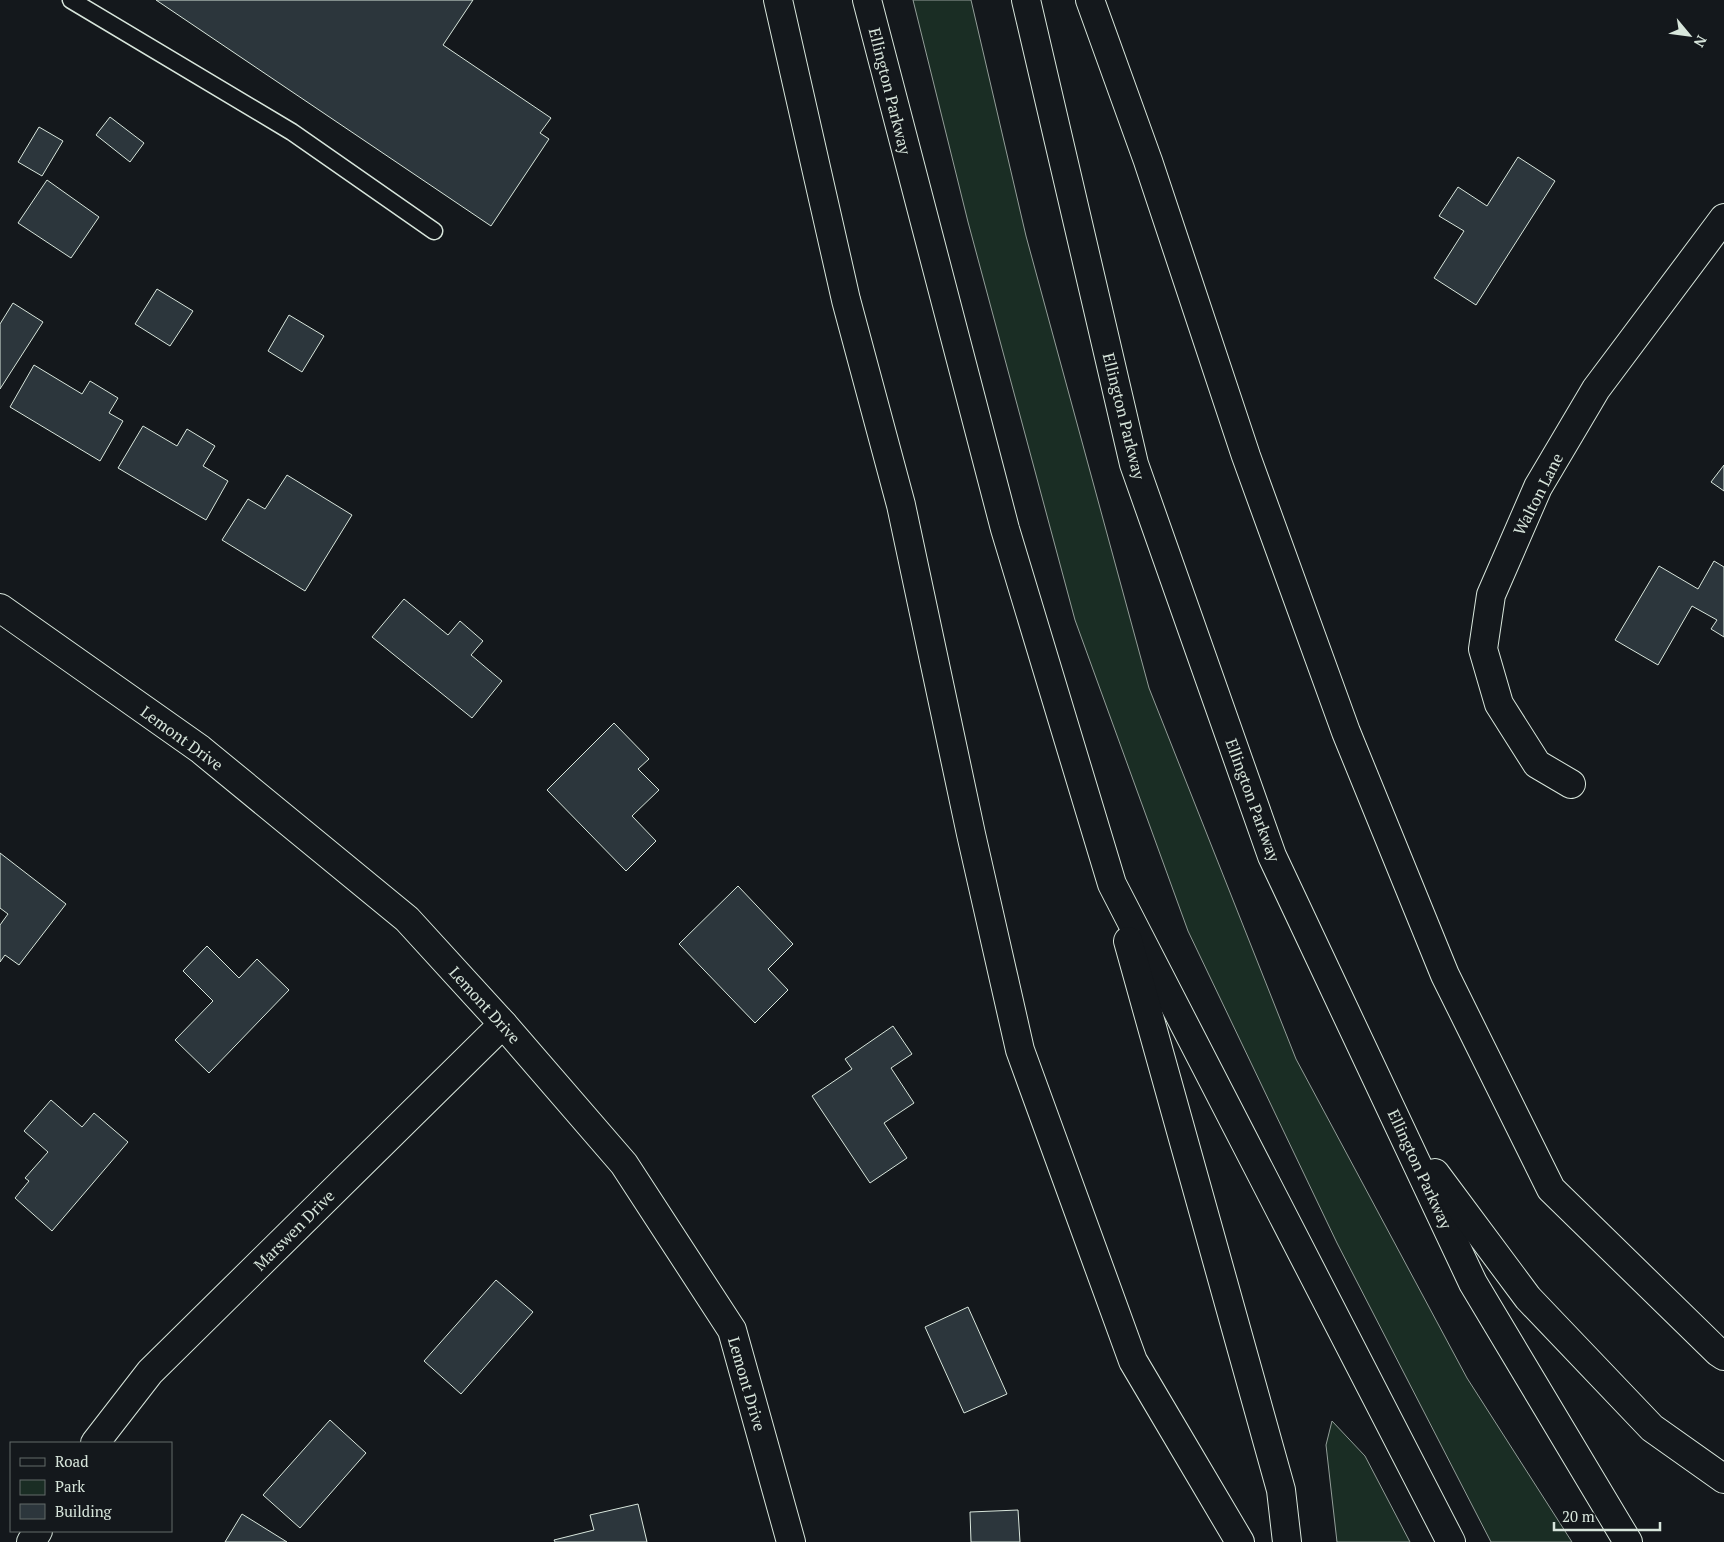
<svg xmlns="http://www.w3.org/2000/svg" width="1724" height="1542" font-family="'PT Serif',serif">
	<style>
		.green { fill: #1a2d24; stroke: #939e99 }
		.building { fill: #2c363c; stroke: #d8e6dc }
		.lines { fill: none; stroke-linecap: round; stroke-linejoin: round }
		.service-casing { stroke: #d8e6dc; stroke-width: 19 }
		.minor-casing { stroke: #d8e6dc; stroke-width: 30 }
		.motorway-casing { stroke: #d8e6dc; stroke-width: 30 }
		.service { stroke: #14181c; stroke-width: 16 }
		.minor { stroke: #14181c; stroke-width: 28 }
		.motorway { stroke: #14181c; stroke-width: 28 }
		.labels { text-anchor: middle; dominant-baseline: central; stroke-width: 4; stroke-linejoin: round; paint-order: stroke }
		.street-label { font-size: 16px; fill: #d8e6dc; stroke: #14181c }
	</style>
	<rect width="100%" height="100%" fill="#14181c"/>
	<g class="green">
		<polygon points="913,0 971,0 1026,236 1149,688 1296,1059 1467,1378 1572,1542 1491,1542 1337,1243 1188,931 1075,620 968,222"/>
		<polygon points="1332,1421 1365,1456 1410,1542 1337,1542 1326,1445"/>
	</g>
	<g class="building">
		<polygon points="156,0 473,0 443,45 551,118 540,133 549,139 491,226"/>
		<polygon points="110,117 144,143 130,162 96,135"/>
		<polygon points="39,127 63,141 42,176 18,162"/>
		<polygon points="1518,157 1555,181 1476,305 1434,278 1464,231 1439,216 1458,187 1487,206"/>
		<polygon points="47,180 99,217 71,258 18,223"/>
		<polygon points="157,289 193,311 170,346 135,324"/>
		<polygon points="13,303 43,322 0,389 0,324"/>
		<polygon points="289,315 324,336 302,372 268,351"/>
		<polygon points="34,365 82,394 90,381 118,398 109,413 123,421 100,461 10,407"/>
		<polygon points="143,426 177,446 187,429 215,446 203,466 228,481 206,520 118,468"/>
		<polygon points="1724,465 1724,491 1711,482"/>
		<polygon points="287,475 352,515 305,591 222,540 248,499 265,509"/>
		<polygon points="1714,561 1724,567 1724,637 1711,629 1717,620 1692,606 1658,665 1615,640 1659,566 1698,589"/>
		<polygon points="404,599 448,635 460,621 483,641 471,655 502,681 472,718 372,637"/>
		<polygon points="614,723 649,759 638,769 659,790 632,816 656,841 626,871 547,790"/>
		<polygon points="0,853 66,904 19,965 5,955 0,962 0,925 8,914 0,908"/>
		<polygon points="738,886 793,944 768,969 788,990 755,1023 679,944"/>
		<polygon points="207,946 239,978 257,959 289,990 209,1073 175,1040 213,1001 183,971"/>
		<polygon points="893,1026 912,1054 891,1068 914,1103 884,1123 907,1158 870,1183 812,1096 852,1069 845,1059"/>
		<polygon points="51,1100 82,1127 94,1113 128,1142 52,1231 15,1198 29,1181 25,1178 48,1152 24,1131"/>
		<polygon points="496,1280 533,1312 461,1394 424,1361"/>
		<polygon points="968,1307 1007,1394 964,1413 925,1327"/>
		<polygon points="330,1420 366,1453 300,1528 263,1495"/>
		<polygon points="638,1504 647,1542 555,1542 554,1540 594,1530 590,1515"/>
		<polygon points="1018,1510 1020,1542 971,1542 970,1512"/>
		<polygon points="242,1514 287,1542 225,1542"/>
	</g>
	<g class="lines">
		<defs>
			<polyline id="service" points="71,0 292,132 434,231"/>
			<g id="minor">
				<polyline points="0,608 200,749 407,919 503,1024 624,1164 732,1330 791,1542"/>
				<polyline points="1571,784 1537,764 1499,704 1483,649 1491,595 1538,487 1596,389 1724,218"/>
				<polyline points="95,1443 150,1372 503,1024"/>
				<polyline points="31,1542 38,1531"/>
			</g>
			<g id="motorway">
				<polyline points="778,0 846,300 901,505 971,834 1020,1050 1133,1361 1240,1542"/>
				<polyline points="867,0 1005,529 1112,884 1451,1542"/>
				<polyline points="1026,0 1134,464 1272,856 1473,1283 1628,1542"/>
				<polyline points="1090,0 1148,161 1246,456 1346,732 1445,975 1551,1189 1718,1352 1724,1356"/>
				<polyline points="1128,941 1281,1490 1287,1542"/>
				<polyline points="1435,1173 1528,1298 1652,1428 1724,1479"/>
			</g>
		</defs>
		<use href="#service" class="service-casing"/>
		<use href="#minor" class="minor-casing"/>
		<use href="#motorway" class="motorway-casing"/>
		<use href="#service" class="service"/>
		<use href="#minor" class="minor"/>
		<use href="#motorway" class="motorway"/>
	</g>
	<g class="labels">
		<g class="street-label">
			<text transform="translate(890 91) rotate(76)">Ellington Parkway</text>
			<text transform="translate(1124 416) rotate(76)">Ellington Parkway</text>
			<text transform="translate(1538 494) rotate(-63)">Walton Lane</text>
			<text transform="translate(182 738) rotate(36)">Lemont Drive</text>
			<text transform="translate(1253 800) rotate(70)">Ellington Parkway</text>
			<text transform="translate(485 1005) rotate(48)">Lemont Drive</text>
			<text transform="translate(1420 1169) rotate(65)">Ellington Parkway</text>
			<text transform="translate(294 1230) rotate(-45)">Marswen Drive</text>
			<text transform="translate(747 1384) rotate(74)">Lemont Drive</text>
		</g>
	</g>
	<rect x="10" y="1442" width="162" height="90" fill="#14181c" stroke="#626a69"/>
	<rect x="20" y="1458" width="25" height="8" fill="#14181c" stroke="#626a69"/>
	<text x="55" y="1467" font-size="15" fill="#d8e6dc">Road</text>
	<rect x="20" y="1480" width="25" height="15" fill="#1a2d24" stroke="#626a69"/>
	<text x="55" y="1492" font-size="15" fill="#d8e6dc">Park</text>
	<rect x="20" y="1504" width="25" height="15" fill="#2c363c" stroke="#626a69"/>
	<text x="55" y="1517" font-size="15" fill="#d8e6dc">Building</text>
	<g transform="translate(1689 35) rotate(119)" stroke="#14181c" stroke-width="4" paint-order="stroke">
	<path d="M0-4L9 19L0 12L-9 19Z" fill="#d8e6dc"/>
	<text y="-8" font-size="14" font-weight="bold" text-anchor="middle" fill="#d8e6dc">N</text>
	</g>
	<path d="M1554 1522v8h106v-8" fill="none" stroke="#d8e6dc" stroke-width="2.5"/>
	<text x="1562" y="1522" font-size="15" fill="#d8e6dc" stroke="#14181c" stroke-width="4" paint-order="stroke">20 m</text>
</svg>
